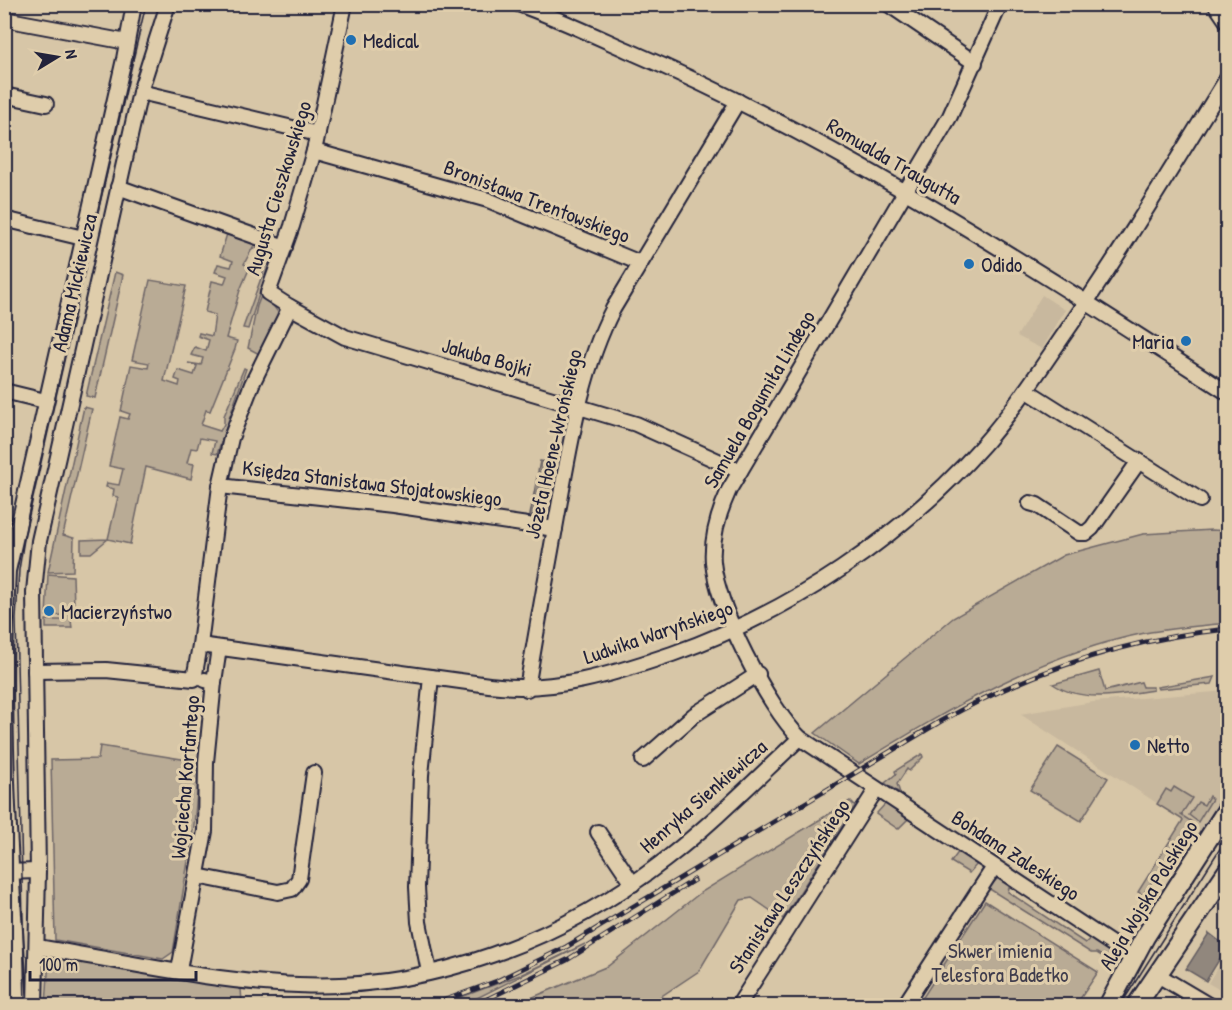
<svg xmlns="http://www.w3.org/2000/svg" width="1232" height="1010" font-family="'Patrick Hand',sans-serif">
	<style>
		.built { fill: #c8b89e }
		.green { fill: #b9ab95; stroke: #6e6668; stroke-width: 1.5 }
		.water { fill: #91877d; stroke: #655f63; stroke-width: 1.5 }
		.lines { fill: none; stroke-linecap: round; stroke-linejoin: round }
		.minor-casing { stroke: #22223b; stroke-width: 18 }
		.major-casing { stroke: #22223b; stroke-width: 22 }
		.minor { stroke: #dfcdab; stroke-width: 14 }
		.major { stroke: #dfcdab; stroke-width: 18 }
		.tram { stroke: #22223b; stroke-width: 1.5 }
		.rail-casing { stroke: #22223b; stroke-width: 5 }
		.rail { stroke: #dfcdab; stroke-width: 3; stroke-dasharray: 9; stroke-linecap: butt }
		.poi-dot { fill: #1f6fb2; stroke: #dfcdab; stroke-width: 2 }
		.labels { text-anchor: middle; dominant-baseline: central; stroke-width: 6; stroke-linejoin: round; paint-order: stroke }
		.poi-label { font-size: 21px; fill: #22223b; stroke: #dfcdab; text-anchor: start }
		.street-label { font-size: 21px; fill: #22223b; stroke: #dfcdab }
		.park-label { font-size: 21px; fill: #403d4d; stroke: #dfcdab }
	</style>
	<rect width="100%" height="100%" fill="#d7c6a7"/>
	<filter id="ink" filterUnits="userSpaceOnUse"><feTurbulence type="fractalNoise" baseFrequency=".0167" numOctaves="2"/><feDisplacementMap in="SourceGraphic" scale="12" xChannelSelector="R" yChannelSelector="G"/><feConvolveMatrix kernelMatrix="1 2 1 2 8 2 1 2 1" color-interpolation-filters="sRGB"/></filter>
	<g filter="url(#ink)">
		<g class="built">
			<polygon points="1042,295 1065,310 1042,349 1017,336"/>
			<polygon points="1227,691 1227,800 1206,835 1020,714 1093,702"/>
			<polygon points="1227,952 1228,994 1227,994 1208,983"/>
		</g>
		<g class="green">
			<polygon points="227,234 273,251 248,329 243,328 269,256 253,247 244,264 250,267 240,290 226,338 237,341 235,349 210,411 206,410 201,425 220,431 224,424 224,416 244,368 246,369 217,454 212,453 215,441 200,438 197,449 191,448 187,463 194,464 191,479 146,467 130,544 108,539 91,553 81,553 81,540 108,539 118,497 113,496 114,489 106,487 107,483 119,485 123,469 109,466 120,417 128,419 130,414 121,411 131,365 148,368 149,363 132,360 150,280 186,286 164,381 179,386 180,381 175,379 178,370 194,375 197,366 188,363 201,365 203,358 191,355 195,347 206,351 209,340 198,336 199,333 212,336 215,315 205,312 212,281 224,284 227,276 215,272 218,264 231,267 233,261 220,256"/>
			<polygon points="115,272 123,275 95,398 86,396"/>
			<polygon points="265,286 266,296 280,315 261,355 248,348 257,306"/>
			<polygon points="84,407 92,409 63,535 74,538 73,571 48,572"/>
			<path d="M1212,530L1227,531V623C1200,626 1172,628 1145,633C1040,654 949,709 859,764L815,733L953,618L1064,555L1143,534Z"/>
			<polygon points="48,574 73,576 74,606 62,606 62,615 46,616"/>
			<polygon points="66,610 74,610 74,613 70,613 72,628 46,628 46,620 65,620"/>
			<path d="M1099,671L1105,691L1141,682L1143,687H1153V690C1121,695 1081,703 1053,684Z"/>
			<polygon points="1215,677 1212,684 1158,689 1157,687"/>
			<polygon points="100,746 200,762 194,825 173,952 163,959 55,940 51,760 98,759"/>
			<polygon points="1058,747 1108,778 1081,821 1030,790"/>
			<polygon points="922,754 923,757 909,771 907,769 897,784 900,793 885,783 896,774 895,771"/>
			<polygon points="1174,787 1192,798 1181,815 1192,822 1143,895 1138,892 1183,820 1157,804 1166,789 1171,792"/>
			<polygon points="1209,796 1212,799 1198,822 1189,815 1198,802 1204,805"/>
			<polygon points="850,801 855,806 783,919 752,898 741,900 699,971 648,1005 514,1005 608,966 700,893"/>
			<polygon points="886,803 909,818 898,829 876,814"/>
			<polygon points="1217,806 1217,809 1133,943 1128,945"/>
			<polygon points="959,851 978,863 969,873 951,862"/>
			<polygon points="998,878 1010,884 1008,892 1085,943 1091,938 1112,951 1108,960 1097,953 1091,953 988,888"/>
			<polygon points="985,901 1098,972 1076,1005 918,1005"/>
			<polygon points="585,944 469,1002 460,1005 440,1005 520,975"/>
			<polygon points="55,955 156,970 241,989 242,1002 291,1005 46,1006 49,958"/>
		</g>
		<g class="water">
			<polygon points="540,461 554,463 545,517 530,515"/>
			<polygon points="1209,933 1227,947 1206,981 1186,969"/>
		</g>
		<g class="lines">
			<defs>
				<g id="minor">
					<path d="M518,4C555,17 591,34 627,50C840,141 1033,268 1228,393"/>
					<polyline points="888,4 975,63"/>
					<path d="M1000,4L950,116L729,490C719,512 711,537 713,562C717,607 767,706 800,738L1133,958"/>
					<polyline points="1215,4 1228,23"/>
					<polyline points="4,19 127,42"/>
					<polyline points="140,92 318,134"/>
					<polyline points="4,95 46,104"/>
					<polyline points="314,151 488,200 640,263"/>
					<polyline points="118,187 285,247"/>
					<polyline points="4,219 83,238"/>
					<polyline points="290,307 345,337 636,424 740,471"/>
					<polyline points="1026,390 1200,500"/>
					<polyline points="4,391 45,401"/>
					<polyline points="220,486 393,505 555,529"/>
					<polyline points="1030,503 1037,505 1079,533 1086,533 1092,528 1139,461"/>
					<polyline points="200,645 220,486 231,438 252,384 290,307 268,293 292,226 314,151 345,4"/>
					<path d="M35,671L106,670L194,679L200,645L489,685C554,693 610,675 672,654C791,612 900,539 984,444C1012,412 1035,377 1059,342C1119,256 1173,166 1228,77"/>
					<polyline points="205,680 214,682 219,648"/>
					<path d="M527,689C536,631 547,574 557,517C570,447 580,373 613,309L738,101"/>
					<polyline points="643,760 694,715 758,674"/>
					<polyline points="598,832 633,884"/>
					<polyline points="4,872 38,871"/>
					<polyline points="197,876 278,892 292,889 299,879 314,773"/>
					<path d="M37,947C123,961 211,982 298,985C430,991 562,940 665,860C713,823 756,779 800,738"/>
					<polyline points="179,970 205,831 206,762 214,682"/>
					<polyline points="429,972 419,922 417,887 421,775 431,677"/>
					<polyline points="1156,974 1210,1006"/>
					<path d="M20,1006C10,861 0,716 8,571L124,59L134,4"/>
					<polyline points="35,1006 38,871 34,592 39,541 140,92 168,4"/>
					<polyline points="738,1006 876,790"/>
					<polyline points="904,1006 994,867"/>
				</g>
				<g id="major">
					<polyline points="1108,1006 1145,937 1228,808"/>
					<polyline points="1136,1006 1228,870"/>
				</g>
			</defs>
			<use href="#minor" class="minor-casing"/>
			<use href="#major" class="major-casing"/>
			<use href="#minor" class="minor"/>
			<use href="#major" class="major"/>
			<g class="tram">
				<polyline points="25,1006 16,619 19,570 28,515 146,4"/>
				<polyline points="1120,1006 1228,836"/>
			</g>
			<defs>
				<g id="rail">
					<path d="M429,1006L497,981L566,947L941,721C1031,671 1125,639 1228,629"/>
					<polyline points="473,1006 567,960 694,880"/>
				</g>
			</defs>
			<use href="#rail" class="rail-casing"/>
			<use href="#rail" class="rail"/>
		</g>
	</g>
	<g class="poi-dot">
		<circle cx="351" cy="40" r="6"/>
		<circle cx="969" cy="264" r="6"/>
		<circle cx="1186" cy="341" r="6"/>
		<circle cx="49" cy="611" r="6"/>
		<circle cx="1135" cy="745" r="6"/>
	</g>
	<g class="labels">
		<g class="poi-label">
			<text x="363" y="40">Medical</text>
			<text x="981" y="264">Odido</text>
			<text x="1174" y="341" text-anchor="end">Maria</text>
			<text x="61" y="611">Macierzyństwo</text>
			<text x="1147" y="745">Netto</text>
		</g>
		<g class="street-label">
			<text transform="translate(894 161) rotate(30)">Romualda Traugutta</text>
			<text transform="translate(278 188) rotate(-73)">Augusta Cieszkowskiego</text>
			<text transform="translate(537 201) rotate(21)">Bronisława Trentowskiego</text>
			<text transform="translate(74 283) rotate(-77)">Adama Mickiewicza</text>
			<text transform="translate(487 357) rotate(16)">Jakuba Bojki</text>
			<text transform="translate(759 399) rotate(-60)">Samuela Bogumiła Lindego</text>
			<text transform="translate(553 444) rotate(-77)">Józefa Hoene-Wrońskiego</text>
			<text transform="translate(372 483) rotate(7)">Księdza Stanisława Stojałowskiego</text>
			<text transform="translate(658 632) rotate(-19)">Ludwika Waryńskiego</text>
			<text transform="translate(185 777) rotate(-85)">Wojciecha Korfantego</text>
			<text transform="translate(703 796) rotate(-41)">Henryka Sienkiewicza</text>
			<text transform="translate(1016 855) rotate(33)">Bohdana Zaleskiego</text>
			<text transform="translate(789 886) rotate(-57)">Stanisława Leszczyńskiego</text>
			<text transform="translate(1148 895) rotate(-59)">Aleja Wojska Polskiego</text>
		</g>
		<g class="park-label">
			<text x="1000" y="950">Skwer imienia<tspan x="1000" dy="24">Telesfora Badetko</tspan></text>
		</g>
	</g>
	<rect width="1232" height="1010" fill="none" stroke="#dfcdab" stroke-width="24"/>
	<rect x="12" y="12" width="1208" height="986" fill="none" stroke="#22223b" stroke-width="2" filter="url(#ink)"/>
	<g transform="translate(57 57) rotate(79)" stroke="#dfcdab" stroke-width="4.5" paint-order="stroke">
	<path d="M0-4.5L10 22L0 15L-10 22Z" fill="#22223b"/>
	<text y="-9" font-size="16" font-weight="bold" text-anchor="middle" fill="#22223b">N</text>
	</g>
	<path d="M30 971v9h166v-9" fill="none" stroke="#22223b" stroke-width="3"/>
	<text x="39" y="971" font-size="18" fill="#22223b" stroke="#dfcdab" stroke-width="4.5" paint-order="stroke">100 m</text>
</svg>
